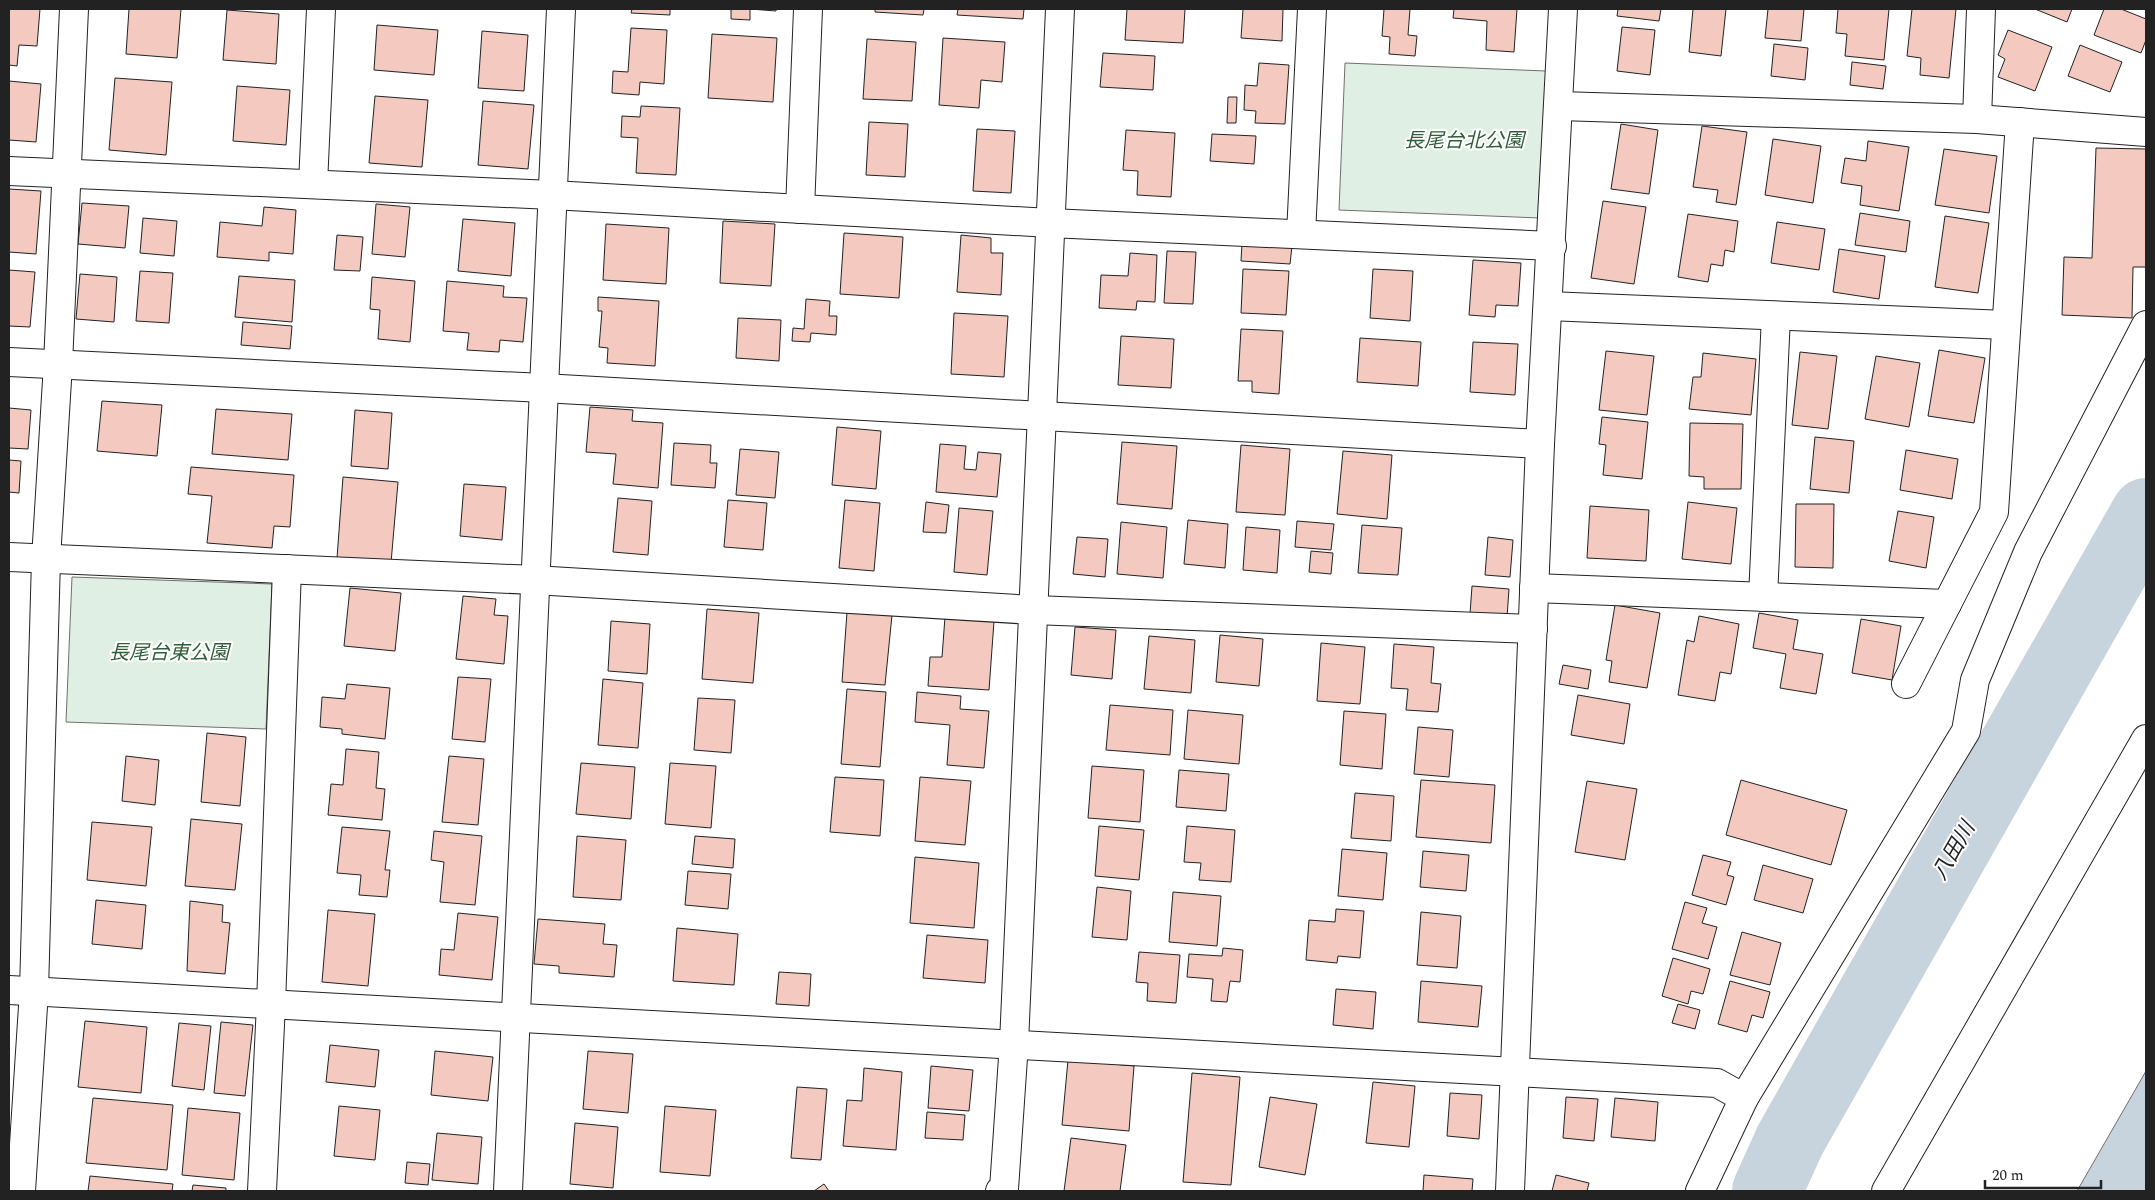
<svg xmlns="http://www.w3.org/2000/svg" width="2155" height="1200" font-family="Spectral,'Noto Sans JP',serif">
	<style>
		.green { fill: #e0efe3; stroke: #6f6f6f }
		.water { fill: #c7d3dd; stroke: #6f6f6f }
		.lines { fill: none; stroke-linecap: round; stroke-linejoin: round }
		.river { stroke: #c7d3dd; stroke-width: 70 }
		.building { fill: #f3c9c0; stroke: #222 }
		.minor-casing { stroke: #222; stroke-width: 30 }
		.minor { stroke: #fff; stroke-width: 28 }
		.labels { text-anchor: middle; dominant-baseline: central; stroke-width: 4; stroke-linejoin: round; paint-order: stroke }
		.park-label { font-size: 20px; font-style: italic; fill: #2f5e38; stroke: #fff }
		.water-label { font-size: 21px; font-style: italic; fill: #222; stroke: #fff }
	</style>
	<rect width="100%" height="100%" fill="#fff"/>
	<g class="green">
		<polygon points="1345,63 1546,71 1540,218 1339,210"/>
		<polygon points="72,577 272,584 266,729 66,722"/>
	</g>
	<polygon class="water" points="2146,1071 2146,1191 2077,1191"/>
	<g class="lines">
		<polyline class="river" points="1767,1191 1790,1140 2146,513"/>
	</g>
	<g class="building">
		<polygon points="9,9 40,9 37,46 19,45 17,66 9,65"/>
		<polygon points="129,9 181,9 177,58 126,54"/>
		<polygon points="632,9 670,9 670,15 631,13"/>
		<polygon points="731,9 776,9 776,11 750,9 750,20 731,19"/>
		<polygon points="875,9 924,9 923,15 875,12"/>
		<polygon points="958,9 1024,9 1023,19 957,15"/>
		<polygon points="1127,9 1185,9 1183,43 1125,40"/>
		<polygon points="1243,9 1283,9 1282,41 1241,38"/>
		<polygon points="1384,9 1410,9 1408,35 1417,36 1415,56 1389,54 1390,37 1382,36"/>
		<polygon points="1454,9 1517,9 1514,52 1486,50 1487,21 1453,18"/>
		<polygon points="1618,9 1661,9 1659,21 1617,16"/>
		<polygon points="1693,9 1726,9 1721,56 1689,52"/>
		<polygon points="1768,9 1804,9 1801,41 1765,38"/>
		<polygon points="1838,9 1889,9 1884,60 1845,56 1847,34 1836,33"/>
		<polygon points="1912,9 1956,9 1949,78 1920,75 1921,58 1907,56"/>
		<polygon points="2035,9 2072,9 2067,22"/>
		<polygon points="2104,9 2121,9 2146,19 2146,40 2141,53 2094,35"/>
		<polygon points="227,10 279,14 276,64 223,60"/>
		<polygon points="377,25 438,30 434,75 374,70"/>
		<polygon points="1622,27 1655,30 1650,75 1617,71"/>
		<polygon points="631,28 667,30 664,84 640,82 639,95 612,93 613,71 628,72"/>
		<polygon points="2008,30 2052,47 2035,91 1998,77 2005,59 1998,55"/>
		<polygon points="482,31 528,35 524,91 478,88"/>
		<polygon points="712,34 777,38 773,102 708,98"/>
		<polygon points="943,38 1005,42 1002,82 981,80 979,108 939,105"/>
		<polygon points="867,39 916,42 912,101 863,99"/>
		<polygon points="1774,44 1808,48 1805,80 1771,76"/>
		<polygon points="2080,45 2122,62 2110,92 2068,76"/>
		<polygon points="1103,53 1155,56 1153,90 1100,87"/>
		<polygon points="1852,62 1886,66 1883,89 1850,85"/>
		<polygon points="1259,63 1289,65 1285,124 1255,123 1256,111 1244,110 1245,85 1257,86"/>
		<polygon points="115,78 172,82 166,155 109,150"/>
		<polygon points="9,81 41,84 36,142 9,140"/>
		<polygon points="237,86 290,90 286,145 233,141"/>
		<polygon points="375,96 428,100 422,167 369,163"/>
		<polygon points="1228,97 1237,97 1236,123 1227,123"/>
		<polygon points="483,101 534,105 528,169 478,165"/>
		<polygon points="641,106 680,108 676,175 636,173 638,138 621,137 622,116 640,117"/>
		<polygon points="869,122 908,124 905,177 866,175"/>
		<polygon points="1621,124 1658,130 1649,194 1611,189"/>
		<polygon points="1702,126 1747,132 1736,205 1716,202 1718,190 1693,187"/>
		<polygon points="977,129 1015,131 1011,193 973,191"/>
		<polygon points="1126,130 1175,133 1171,197 1137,195 1138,171 1123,170"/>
		<polygon points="1212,134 1256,136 1254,164 1210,161"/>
		<polygon points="1773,139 1821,146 1813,203 1765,195"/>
		<polygon points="1868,141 1909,147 1899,211 1860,205 1862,186 1841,183 1845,158 1866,161"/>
		<polygon points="2096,148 2146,149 2146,267 2133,267 2132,318 2062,315 2064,257 2092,258"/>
		<polygon points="1944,149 1997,156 1989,213 1935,205"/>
		<polygon points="9,189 41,191 36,254 9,252"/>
		<polygon points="1603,201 1646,207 1634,284 1591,278"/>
		<polygon points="82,203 129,206 125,248 78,244"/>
		<polygon points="376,204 410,207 405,257 372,254"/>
		<polygon points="264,207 296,210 293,254 269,252 269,261 217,257 220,222 262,226"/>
		<polygon points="1860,213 1910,221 1906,252 1855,245"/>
		<polygon points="1688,214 1738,221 1734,252 1725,250 1723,266 1711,264 1708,282 1678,277"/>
		<polygon points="1945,216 1989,223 1978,293 1935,287"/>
		<polygon points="143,218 177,221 174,256 140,253"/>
		<polygon points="463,219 515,223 511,276 458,271"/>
		<polygon points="723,221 775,224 771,286 720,283"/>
		<polygon points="1777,222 1825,229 1819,270 1771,263"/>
		<polygon points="606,224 669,228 666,284 603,280"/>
		<polygon points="844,233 903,237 899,298 840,294"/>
		<polygon points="337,235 363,237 360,271 334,270"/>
		<polygon points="961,235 991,238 991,253 1003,253 1001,295 957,292"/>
		<polygon points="1242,243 1292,246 1290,264 1241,261"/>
		<polygon points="1839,249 1885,256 1879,299 1833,292"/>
		<polygon points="1167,251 1196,252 1193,304 1164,303"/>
		<polygon points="1130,253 1157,255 1155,302 1137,301 1136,310 1099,308 1101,275 1128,276"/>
		<polygon points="1473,260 1521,263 1518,306 1496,305 1495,317 1469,315"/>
		<polygon points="1243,269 1289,271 1286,315 1241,313"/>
		<polygon points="1373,269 1413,271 1410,321 1370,318"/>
		<polygon points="9,270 35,272 30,327 9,326"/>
		<polygon points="140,271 173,273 169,323 136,321"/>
		<polygon points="80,274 117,277 114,322 76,319"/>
		<polygon points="239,276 295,280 292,322 235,317"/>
		<polygon points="372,277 415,281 410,342 378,339 380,310 370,309"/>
		<polygon points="447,281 504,286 503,297 527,298 523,342 500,340 499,352 467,350 469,333 443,331"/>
		<polygon points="598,297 659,301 655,366 607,363 608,348 599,347 602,311 598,311"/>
		<polygon points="806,299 830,301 829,316 837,316 836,335 811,333 810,342 792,341 793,328 804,329"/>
		<polygon points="954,313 1008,316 1004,377 951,374"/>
		<polygon points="738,318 781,320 779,361 736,358"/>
		<polygon points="243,322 292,326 290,349 241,345"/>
		<polygon points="1241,329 1283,331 1279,394 1252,392 1252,381 1238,381"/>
		<polygon points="1121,336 1174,339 1171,388 1118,385"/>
		<polygon points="1360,338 1421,342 1418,386 1357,382"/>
		<polygon points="1473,342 1518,344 1515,395 1470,392"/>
		<polygon points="1939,350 1985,358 1974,423 1928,416"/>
		<polygon points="1606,351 1654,356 1647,415 1599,410"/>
		<polygon points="1800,352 1837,356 1828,429 1792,425"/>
		<polygon points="1703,353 1756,359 1751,415 1689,409 1693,377 1701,377"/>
		<polygon points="1876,356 1920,363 1909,427 1865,419"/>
		<polygon points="102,401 162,405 157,456 97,451"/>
		<polygon points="590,407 633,410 632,421 663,423 658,488 613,484 616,454 586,452"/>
		<polygon points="9,408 31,410 28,449 9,448"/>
		<polygon points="216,409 292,414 288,460 212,454"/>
		<polygon points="355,410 392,413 388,469 351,466"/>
		<polygon points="1602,417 1648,422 1642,479 1603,475 1606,445 1599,444"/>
		<polygon points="1690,423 1743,424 1741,489 1704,489 1704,477 1689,476"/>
		<polygon points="837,427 881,431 876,489 832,485"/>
		<polygon points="1815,437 1854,441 1849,493 1810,489"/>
		<polygon points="1122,442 1177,446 1172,509 1117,504"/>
		<polygon points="674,443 711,445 710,463 717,463 715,488 671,485"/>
		<polygon points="940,444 966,446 964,469 976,470 978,452 1001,454 997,497 936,492"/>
		<polygon points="1241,445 1290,449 1285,515 1236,512"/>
		<polygon points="740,449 779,452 775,498 736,495"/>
		<polygon points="1906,450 1958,459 1952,499 1900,490"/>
		<polygon points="1343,451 1392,455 1387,519 1337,514"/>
		<polygon points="9,460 21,461 19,493 9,492"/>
		<polygon points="191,467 294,475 290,527 274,526 272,548 207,543 212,496 188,494"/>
		<polygon points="343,477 398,482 391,563 337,558"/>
		<polygon points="464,484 506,487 502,540 460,536"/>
		<polygon points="618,498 652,501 648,555 613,552"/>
		<polygon points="728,500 767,503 763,550 724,547"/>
		<polygon points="845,500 880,503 874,571 839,568"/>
		<polygon points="926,502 949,505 946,533 923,532"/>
		<polygon points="1688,502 1737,508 1731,564 1682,559"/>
		<polygon points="1796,504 1834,504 1833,568 1795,567"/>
		<polygon points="1590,506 1649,510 1646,561 1587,558"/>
		<polygon points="959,508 993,511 987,575 954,572"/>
		<polygon points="1898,511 1934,517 1926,568 1889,561"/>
		<polygon points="1188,520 1228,524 1225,568 1184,564"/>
		<polygon points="1297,521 1334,524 1331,550 1295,547"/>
		<polygon points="1121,522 1167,527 1163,578 1117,574"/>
		<polygon points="1362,525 1402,528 1398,575 1358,573"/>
		<polygon points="1246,527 1280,530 1277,573 1243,570"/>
		<polygon points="1077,537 1108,539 1105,577 1073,574"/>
		<polygon points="1488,537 1513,540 1510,577 1485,575"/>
		<polygon points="1311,551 1333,553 1331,574 1309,572"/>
		<polygon points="1472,586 1509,589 1507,617 1470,614"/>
		<polygon points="350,588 401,593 395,651 344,646"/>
		<polygon points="463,596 496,599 494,615 508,616 504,664 456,659"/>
		<polygon points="1615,605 1660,613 1647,688 1609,682 1612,661 1606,660"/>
		<polygon points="707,609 759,613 753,683 702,679"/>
		<polygon points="847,612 892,615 885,685 842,682"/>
		<polygon points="1759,613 1798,620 1793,649 1823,654 1816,694 1780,688 1786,654 1753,648"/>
		<polygon points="1699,616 1739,624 1731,674 1720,672 1715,701 1678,695 1687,640 1694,642"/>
		<polygon points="945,617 994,621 989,690 928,686 930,657 942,657"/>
		<polygon points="1861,619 1901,626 1892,680 1852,673"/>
		<polygon points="611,621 650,624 647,674 608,671"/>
		<polygon points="1075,627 1116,630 1112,679 1071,675"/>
		<polygon points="1220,635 1263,639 1259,686 1216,682"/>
		<polygon points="1149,636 1195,640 1191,693 1144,689"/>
		<polygon points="1321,643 1365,647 1360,704 1317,701"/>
		<polygon points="1394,644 1434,647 1431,683 1441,684 1438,712 1406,710 1408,689 1391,688"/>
		<polygon points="1563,665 1591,670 1588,689 1559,684"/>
		<polygon points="458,677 491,679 485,742 452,739"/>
		<polygon points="603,679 643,683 638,748 598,745"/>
		<polygon points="347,684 390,688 385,739 342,734 342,729 320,727 322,697 345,699"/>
		<polygon points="847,689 886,692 880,767 841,764"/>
		<polygon points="917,692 961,696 960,709 989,711 984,768 947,765 950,725 915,722"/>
		<polygon points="1578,695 1630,704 1624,744 1571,735"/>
		<polygon points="698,698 735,700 731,753 694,750"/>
		<polygon points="1110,705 1173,710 1170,755 1106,750"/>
		<polygon points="1188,710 1243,715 1239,764 1184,759"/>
		<polygon points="1344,711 1386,714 1382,769 1340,765"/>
		<polygon points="1418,727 1453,730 1449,777 1414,774"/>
		<polygon points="207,733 246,737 240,806 201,802"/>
		<polygon points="346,749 379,752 376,788 385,789 382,820 328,815 331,784 343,785"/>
		<polygon points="126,756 159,760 155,805 122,801"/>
		<polygon points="449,756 484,759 478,825 442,822"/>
		<polygon points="581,763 635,767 631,819 576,814"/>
		<polygon points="670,763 716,766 711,828 665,824"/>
		<polygon points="1092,766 1144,770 1140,822 1088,818"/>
		<polygon points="1179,770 1229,774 1226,811 1176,807"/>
		<polygon points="835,777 884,780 880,836 830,832"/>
		<polygon points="920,777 971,781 965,845 915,841"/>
		<polygon points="1421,780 1495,785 1491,843 1416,837"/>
		<polygon points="1741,780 1847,810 1831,865 1726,835"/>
		<polygon points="1587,781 1637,789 1625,860 1575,852"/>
		<polygon points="1355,793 1394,796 1391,841 1351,838"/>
		<polygon points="191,819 242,824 235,890 185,886"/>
		<polygon points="92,822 152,827 146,886 87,880"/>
		<polygon points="1099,826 1144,830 1139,880 1095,876"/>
		<polygon points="1187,826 1235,830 1231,882 1199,880 1201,863 1184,862"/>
		<polygon points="342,827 390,831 385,870 390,870 387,897 359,895 361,875 337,873"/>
		<polygon points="434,831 482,836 475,905 440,902 444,862 431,860"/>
		<polygon points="577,836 626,840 621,900 573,897"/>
		<polygon points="695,836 735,839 733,868 692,864"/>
		<polygon points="1342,849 1387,853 1383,900 1338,896"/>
		<polygon points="1423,851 1469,855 1466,891 1420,887"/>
		<polygon points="1703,855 1731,862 1727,875 1734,877 1726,905 1692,895"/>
		<polygon points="915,857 979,863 974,928 910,923"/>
		<polygon points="1763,865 1813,879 1803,913 1754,900"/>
		<polygon points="688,871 731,874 728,909 685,905"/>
		<polygon points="1097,887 1131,891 1127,940 1092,937"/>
		<polygon points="1173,892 1221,896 1217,946 1169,942"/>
		<polygon points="96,900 146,905 142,949 92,944"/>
		<polygon points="190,901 223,905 222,922 230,923 225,974 187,971"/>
		<polygon points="1685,902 1707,908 1702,923 1717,927 1708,959 1672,949"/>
		<polygon points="1336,909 1364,911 1360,958 1338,956 1337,963 1306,960 1309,920 1335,922"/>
		<polygon points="328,910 375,914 368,986 322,982"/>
		<polygon points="1421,912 1461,916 1457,968 1417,965"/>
		<polygon points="458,913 498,917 492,980 439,975 441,949 454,950"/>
		<polygon points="538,919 605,924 603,944 617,945 614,977 559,973 559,966 534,964"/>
		<polygon points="677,928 738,934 734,985 673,981"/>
		<polygon points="1742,932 1781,943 1770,985 1730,975"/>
		<polygon points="927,935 988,940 985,983 923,978"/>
		<polygon points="1223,948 1243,950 1240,982 1230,981 1227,1002 1211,1001 1213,979 1187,977 1189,954 1222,956"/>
		<polygon points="1139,952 1180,955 1176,1003 1147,1001 1148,983 1136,982"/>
		<polygon points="1673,958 1710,969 1703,994 1691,991 1688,1004 1662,996"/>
		<polygon points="779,972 811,974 809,1006 776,1004"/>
		<polygon points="1421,981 1482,986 1478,1027 1418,1022"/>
		<polygon points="1730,981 1770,992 1763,1018 1752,1015 1747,1032 1718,1024"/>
		<polygon points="1336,989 1376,992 1373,1029 1333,1025"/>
		<polygon points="1678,1004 1700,1010 1695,1029 1672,1023"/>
		<polygon points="85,1021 147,1027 141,1093 78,1087"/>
		<polygon points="221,1022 253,1025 245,1096 214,1093"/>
		<polygon points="179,1023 211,1026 204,1090 172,1086"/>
		<polygon points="330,1045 379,1050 375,1087 326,1082"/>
		<polygon points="435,1051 493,1057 488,1101 431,1095"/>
		<polygon points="588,1051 633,1054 628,1113 583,1109"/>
		<polygon points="1068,1060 1134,1066 1129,1131 1062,1125"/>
		<polygon points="931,1066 973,1070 969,1111 928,1108"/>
		<polygon points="864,1068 902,1072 896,1150 843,1146 847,1100 862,1101"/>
		<polygon points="1192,1073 1240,1077 1231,1185 1183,1182"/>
		<polygon points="1373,1082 1415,1086 1409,1147 1366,1143"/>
		<polygon points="797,1087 827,1089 821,1160 791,1158"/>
		<polygon points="1450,1093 1482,1095 1479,1139 1447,1136"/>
		<polygon points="1270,1097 1317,1104 1305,1175 1259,1167"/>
		<polygon points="1566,1097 1598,1099 1594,1141 1563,1138"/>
		<polygon points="93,1098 173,1105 167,1170 86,1163"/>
		<polygon points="1615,1098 1658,1102 1655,1141 1611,1137"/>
		<polygon points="339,1106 380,1110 375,1160 334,1156"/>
		<polygon points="665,1106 716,1110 710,1176 660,1172"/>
		<polygon points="188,1108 240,1113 234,1180 182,1175"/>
		<polygon points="927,1112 965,1115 963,1140 925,1138"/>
		<polygon points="575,1123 618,1127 613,1188 570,1184"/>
		<polygon points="437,1133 482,1137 478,1184 432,1180"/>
		<polygon points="1071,1138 1126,1145 1120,1191 1064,1191"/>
		<polygon points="407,1162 430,1164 428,1185 405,1183"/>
		<polygon points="1424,1175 1473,1179 1472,1191 1423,1191"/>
		<polygon points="1556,1175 1589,1183 1587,1191 1552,1191"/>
		<polygon points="90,1176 173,1184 172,1191 88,1191"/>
		<polygon points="824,1184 829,1191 814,1191"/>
		<polygon points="193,1185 226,1188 226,1191 192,1191"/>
	</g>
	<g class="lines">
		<defs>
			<g id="minor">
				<polyline points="1559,106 1977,119 2146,132"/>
				<polyline points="1977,119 1981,9"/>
				<polyline points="9,171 552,195 1050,223 1552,246"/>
				<polyline points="313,184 321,9"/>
				<polyline points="800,209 808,9"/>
				<polyline points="1301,234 1312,9"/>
				<polyline points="1548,306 2006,325"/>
				<polyline points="9,362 543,388 1540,444"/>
				<polyline points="9,557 534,580 1033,610 1533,629"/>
				<polyline points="1534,588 1947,604"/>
				<polyline points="1763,597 1776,316"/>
				<polyline points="1906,684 1994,512 2020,122"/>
				<polyline points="9,990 1717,1083 1744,1098"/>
				<polyline points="21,1191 34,991 46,559 58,364 74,9"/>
				<polyline points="262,1191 271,1004 287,569"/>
				<polyline points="508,1191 561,9"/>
				<polyline points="1000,1191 1004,1189 1014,1043 1060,9"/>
				<polyline points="1510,1191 1540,444 1563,9"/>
				<polyline points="1700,1191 1744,1098 1966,731 1975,680 2028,552 2146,325"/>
				<polyline points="1886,1191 2146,739"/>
			</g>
		</defs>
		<use href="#minor" class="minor-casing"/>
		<use href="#minor" class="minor"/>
	</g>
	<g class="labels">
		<g class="park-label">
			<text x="1464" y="141">長尾台北公園</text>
			<text x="169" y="653">長尾台東公園</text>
		</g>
		<g class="water-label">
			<text transform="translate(1954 851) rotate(-60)">八田川</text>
		</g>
	</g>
	<rect width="2155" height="1200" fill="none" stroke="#222222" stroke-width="20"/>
	<path d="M1985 1180v8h116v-8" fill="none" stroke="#222222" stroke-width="2.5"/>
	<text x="1992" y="1180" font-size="15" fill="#222222" stroke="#ffffff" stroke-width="4" paint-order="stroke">20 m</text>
</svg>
